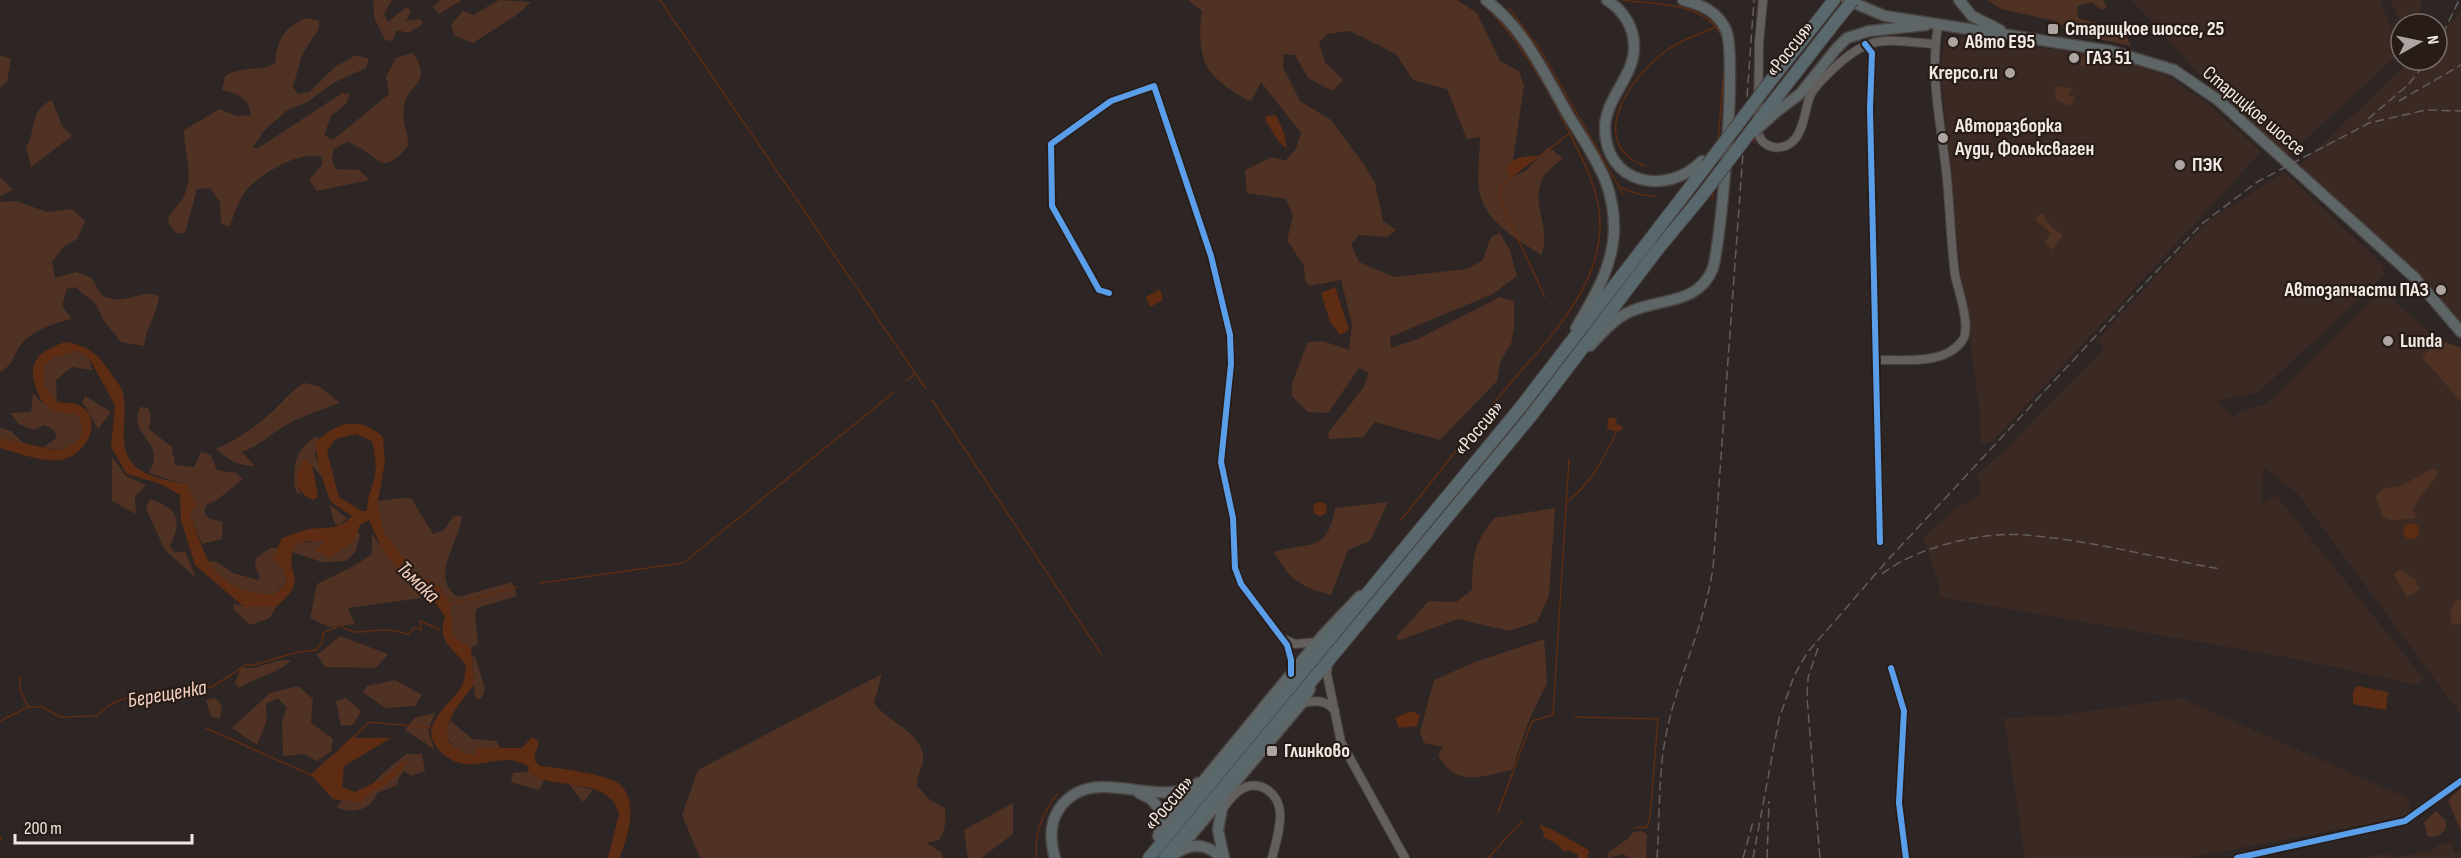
<svg xmlns="http://www.w3.org/2000/svg" width="2461" height="858" font-family="'Sofia Sans Condensed',sans-serif">
	<style>
		.built { fill: #3b2a23 }
		.green { fill: #503224 }
		.water { fill: #5d2c13; fill-rule: evenodd }
		.lines { fill: none; stroke-linecap: round; stroke-linejoin: round }
		.stream { stroke: #5d2c13; stroke-width: 1.5 }
		.minor-casing { stroke: #494341; stroke-width: 10 }
		.major-casing { stroke: #494341; stroke-width: 13 }
		.highway-casing { stroke: #494341; stroke-width: 14 }
		.minor { stroke: #635f5c; stroke-width: 8 }
		.major { stroke: #5d6566; stroke-width: 10 }
		.highway { stroke: #58686c; stroke-width: 12 }
		.rail { stroke: #635d5c; stroke-width: 1.5; stroke-dasharray: 9 4.5; stroke-linecap: butt }
		.major-bridge-casing { stroke: #494341; stroke-width: 13; stroke-linecap: butt }
		.highway-bridge-casing { stroke: #494341; stroke-width: 14; stroke-linecap: butt }
		.major-bridge { stroke: #5d6566; stroke-width: 10 }
		.highway-bridge { stroke: #58686c; stroke-width: 12 }
		.cycleway-casing { stroke: #271c17; stroke-width: 10 }
		.cycleway { stroke: #5a9eea; stroke-width: 6 }
		.poi-dot { fill: #aca5a1; stroke: #271c17; stroke-width: 2 }
		.labels { text-anchor: middle; dominant-baseline: central; stroke-width: 4.5; stroke-linejoin: round; paint-order: stroke }
		.poi-label { font-size: 20px; font-weight: bold; fill: #f1e9e5; stroke: #271c17; text-anchor: start }
		.street-label { font-size: 20px; fill: #f1e9e5; stroke: #271c17 }
		.water-label { font-size: 21px; font-style: italic; fill: #f6d2c1; stroke: #271c17 }
	</style>
	<rect width="100%" height="100%" fill="#2d2624"/>
	<g class="built">
		<polygon points="2131,0 2380,0 2401,52 2286,157 2215,91"/>
		<polygon points="2390,0 2422,0 2418,23 2401,24"/>
		<polygon points="2461,12 2461,326 2413,269 2298,167 2411,60 2437,60 2437,35"/>
		<polygon points="1946,36 2104,56 2135,64 2168,77 2206,102 2261,152 1993,441 1981,445 1980,414 1961,277 1940,66"/>
		<polygon points="2284,172 2383,265 2384,276 2259,392 2218,401 2233,418 2237,413 2268,403 2383,290 2438,341 2422,357 2461,402 2461,715 2297,493 2264,468 2261,503 2276,495 2424,679 2417,685 2291,658 1939,597 1939,584 1923,538 1954,510 1981,494 1981,484 1976,475 2004,451 2104,348 2096,341 2208,221"/>
		<polygon points="2181,698 2408,798 2411,816 2186,858 2025,858 2004,718 2062,715"/>
		<polygon points="2452,842 2454,853 2460,852 2461,858 2360,858 2389,853 2391,858 2434,850 2435,846"/>
	</g>
	<g class="green">
		<polygon points="373,0 392,0 384,14 388,22 406,7 411,11 406,21 421,19 423,24 408,33 397,30 392,41 385,40 374,17"/>
		<polygon points="440,0 462,0 439,14 433,7"/>
		<polygon points="499,0 531,2 518,14 473,43 455,36 451,25 463,11 473,15"/>
		<path d="M1188,0H1457L1477,13L1500,61L1519,71L1524,86L1513,160L1506,167L1511,177L1526,171L1548,147L1563,158C1556,164 1543,174 1541,182C1532,207 1552,231 1541,255C1516,238 1484,222 1479,189C1477,173 1480,153 1480,137L1467,139L1447,89L1413,80L1396,54L1350,31L1327,34L1319,43L1325,62L1343,80L1333,91L1308,78L1295,55L1284,54L1283,67L1300,101L1331,120L1363,163L1375,183L1383,221L1396,230L1387,237L1359,235L1351,244L1359,262L1394,277L1467,269L1482,261L1491,237L1500,233L1510,251L1517,276L1493,294L1390,337L1391,348L1418,339L1500,297L1514,301V328L1511,344L1501,360L1497,381L1440,440L1375,422L1363,437L1329,439L1328,433L1363,388L1369,373L1359,368L1328,413L1308,412L1292,396V383L1308,342L1323,341L1349,350L1352,324L1341,280L1309,286L1305,280L1304,266L1287,240L1293,216L1286,199L1247,193L1245,170L1272,157L1285,161L1296,149L1301,133L1261,82L1251,101C1240,98 1211,77 1207,67C1199,51 1199,27 1202,11Z"/>
		<polygon points="1987,0 2103,0 2107,7 2101,10 2092,2 2077,6 2078,18 2124,31 2131,46 2075,34 2055,21 2001,9"/>
		<path d="M306,18L319,21V28L302,55L293,87L298,94L309,92L335,67L356,55L369,59L366,68L335,82L307,102L286,111L264,131L253,147L257,149L342,93L350,94L346,104L331,116L324,135L333,140L389,94L386,77L396,58L413,53C434,84 408,82 404,107C402,119 407,133 409,145C378,181 382,154 347,142L334,149L332,160L336,169L359,170L370,180L317,191L309,180L322,165V157C300,150 262,173 247,189C239,199 234,215 229,227L221,223L220,202L210,188L197,189L185,233H177L170,226L168,218C173,210 183,200 186,191C193,170 184,151 184,130L220,109L236,116L251,115C248,97 239,94 222,90L225,76C246,64 261,73 275,63C278,38 283,29 306,18Z"/>
		<polygon points="2090,54 2103,55 2104,60 2096,67 2080,66 2082,58"/>
		<polygon points="0,55 11,59 7,82 0,88"/>
		<polygon points="2058,86 2074,89 2069,93 2070,96 2075,97 2072,104 2069,106 2056,99 2055,88"/>
		<path d="M52,100L62,126L72,136L31,167L26,147C38,129 27,112 52,100Z"/>
		<polygon points="0,177 13,190 0,196"/>
		<path d="M16,201L47,212L72,209L85,221L77,239L63,247L52,262L55,278L76,272C81,274 89,276 93,280C98,287 98,295 108,298C127,304 141,289 159,296C158,313 145,328 144,346L121,342L104,321L95,303L75,287L67,289L62,306L72,319C57,322 34,330 23,342C14,352 13,366 0,372V202Z"/>
		<polygon points="2044,213 2047,222 2063,236 2052,250 2045,243 2051,233 2035,220 2038,215"/>
		<polygon points="2435,338 2461,348 2461,402 2422,357 2437,341"/>
		<polygon points="77,351 89,358 92,370 72,367 56,380 57,402 44,385 43,368 55,357"/>
		<path d="M305,383L320,387L340,403C320,410 301,416 283,427C268,436 259,446 242,452L255,466C238,466 229,460 216,449C238,439 263,422 279,405C288,396 293,389 305,383Z"/>
		<path d="M33,393L41,402L76,414L81,422L82,434C71,449 62,452 43,447L57,438L54,430L44,425L34,430L19,424L10,413L31,412Z"/>
		<polygon points="85,396 111,412 98,429 82,402"/>
		<path d="M140,407L148,408L151,416L149,429L172,447L175,465L194,467L201,452L211,455L217,470L236,473L243,479L217,500L206,505L204,511L208,518L223,522L222,539L202,544L190,514L187,485L149,473C150,469 154,464 154,460C156,437 129,434 140,407Z"/>
		<polygon points="0,428 11,431 23,443 0,438"/>
		<path d="M319,436L315,456L323,473L321,476L308,461L298,488L301,494L296,492C291,469 296,444 319,436Z"/>
		<polygon points="112,457 126,476 146,485 135,497 136,514 112,501"/>
		<path d="M2433,468L2438,472C2431,488 2418,495 2413,510L2417,518L2391,520L2382,516L2376,496L2382,489L2401,486Z"/>
		<path d="M401,498H411L433,534L443,531L454,516H462C460,542 428,577 458,597L512,582L517,596L477,608L475,615L478,644L471,648L454,637L450,604L440,587L414,572L400,557L383,531L378,501Z"/>
		<path d="M150,499C177,508 183,519 170,546L175,553L185,551L196,578L165,550L146,509Z"/>
		<path d="M1388,502L1370,541L1348,550L1331,595C1299,586 1291,581 1274,552C1309,541 1327,554 1335,508Z"/>
		<polygon points="329,504 347,518 339,526 335,524"/>
		<path d="M1555,508L1549,596L1537,622L1509,631L1458,619L1397,641V636L1429,601L1456,602L1472,590C1473,555 1472,547 1494,518Z"/>
		<path d="M357,531L360,535L356,551L347,561L322,562L292,552L294,546C316,537 335,544 357,531Z"/>
		<polygon points="372,534 397,568 425,590 419,591 421,598 348,608 355,624 329,627 310,618 317,584 354,566 372,554"/>
		<path d="M270,548H278L273,560L282,567L287,582L272,595C250,592 217,586 208,562L215,561L233,573L258,580L260,577L255,567L256,558Z"/>
		<polygon points="2399,569 2416,580 2419,589 2407,597 2394,575"/>
		<polygon points="2456,600 2461,600 2461,623 2452,625 2450,612"/>
		<polygon points="234,603 244,607 276,607 270,618 250,625 234,610"/>
		<polygon points="340,636 388,654 376,668 325,667 317,655"/>
		<path d="M1544,639L1547,683L1529,720L1512,770C1482,776 1456,788 1438,755L1443,747L1424,743L1420,732L1434,680L1475,662Z"/>
		<polygon points="472,655 476,659 485,690 481,699 475,698"/>
		<path d="M281,660H291C283,671 253,679 239,688L235,683L241,668H253Z"/>
		<path d="M882,674L874,703C886,721 918,730 923,754C925,765 916,775 917,786L930,800L945,808C946,821 946,829 939,840L926,843L941,852L943,858H700L682,815L698,770Z"/>
		<polygon points="395,680 422,695 415,706 385,708 363,692 367,686"/>
		<polygon points="298,686 313,699 311,723 333,739 331,752 317,761 304,754 283,756 282,720 287,708 278,698 266,704 267,720 257,745 232,728 270,693"/>
		<polygon points="215,698 222,706 220,718 211,717 206,700"/>
		<polygon points="346,698 361,711 353,725 341,726 336,701"/>
		<polygon points="435,713 428,730 434,749 405,730 414,718"/>
		<path d="M450,720L472,739L496,741L501,749L476,748L479,754C463,756 450,747 446,732Z"/>
		<path d="M406,754H422L425,771L412,776L404,771L398,779V785L377,793C371,810 352,815 337,807L343,798L361,796L383,773Z"/>
		<polygon points="528,772 544,780 539,790 511,782 513,773"/>
		<polygon points="568,783 593,790 583,802"/>
		<polygon points="2461,788 2461,832 2448,800"/>
		<polygon points="1013,803 1013,834 981,858 968,858 964,830"/>
		<path d="M2436,811L2446,821V828C2441,835 2436,839 2427,836L2424,822Z"/>
		<polygon points="1641,831 1647,834 1646,858 1628,858 1624,854 1607,858 1609,852 1629,838 1633,832"/>
	</g>
	<g class="water">
		<polygon points="1276,115 1284,133 1287,149 1279,142 1265,120 1266,116"/>
		<path d="M1540,156L1511,178L1506,167C1516,156 1526,156 1540,156Z"/>
		<polygon points="1335,287 1349,330 1340,335 1330,322 1321,293"/>
		<polygon points="1160,289 1163,300 1150,307 1146,297"/>
		<path d="M65,342C86,345 98,353 109,371C113,377 119,384 122,390C131,418 111,452 142,471C154,479 174,481 187,485L196,505L190,514C209,565 211,588 272,595L287,583L282,567L272,560L282,538C291,535 302,530 311,529C329,526 338,531 352,516L331,502C325,488 315,457 316,442C338,421 360,416 383,437L385,461L378,501L383,531L414,572L440,587L450,604L454,637L471,648L474,685C462,700 430,735 459,750C466,754 470,755 478,754L473,749L476,748H522L532,737L539,742C537,752 530,758 540,766C556,767 607,775 618,783C640,799 628,838 619,858H608L619,814C612,782 570,787 545,780C539,779 533,775 528,772L529,767C510,753 487,765 466,764C451,764 427,745 432,728C437,710 459,695 463,683C465,678 465,671 466,665C451,646 437,642 445,617C433,596 416,586 398,569C384,557 377,537 369,520L360,525L353,541L330,558L316,551L325,541H307L294,546C283,579 312,576 276,607H244L195,565L181,520L180,495L161,484L127,474L111,447L115,405L89,358L77,351L55,357L43,368L44,385L57,402C63,403 71,402 76,404C107,416 87,457 59,460C40,462 18,453 0,448V438L55,450C69,449 74,444 82,434L81,422L76,414C51,412 43,410 35,385C27,359 43,350 65,342ZM356,434L372,441C374,451 377,464 375,474C373,488 367,496 367,511H362L339,497L327,452L335,439Z"/>
		<polygon points="1612,417 1616,418 1617,425 1622,426 1623,429 1618,432 1607,429 1608,419"/>
		<path d="M304,460H308L313,469L318,497L313,500C293,491 294,476 304,460Z"/>
		<circle cx="1320" cy="509" r="7"/>
		<circle cx="2411" cy="531" r="8"/>
		<polygon points="2357,686 2388,692 2386,710 2353,704 2353,691"/>
		<polygon points="1411,711 1420,715 1417,726 1399,728 1395,718"/>
		<polygon points="352,738 391,738 344,766 342,787 355,792 384,778 403,762 408,761 392,779 360,802 333,799 311,775"/>
		<path d="M1539,825C1546,825 1580,845 1589,850L1588,858H1578V855L1569,850L1563,851L1557,844L1543,837L1544,833Z"/>
	</g>
	<g class="lines">
		<g class="stream">
			<polyline points="660,0 926,389"/>
			<path d="M1622,0C1655,5 1703,1 1721,35"/>
			<polyline points="1509,8 1541,51 1623,194"/>
			<polyline points="1754,95 1758,0"/>
			<polyline points="1754,136 1754,142"/>
			<polyline points="1718,142 1724,69"/>
			<polyline points="1539,157 1570,133"/>
			<path d="M1645,166C1584,143 1631,75 1666,51C1680,40 1699,34 1716,27"/>
			<polyline points="1511,178 1501,185 1501,203 1545,297"/>
			<polyline points="1621,188 1642,195 1655,196"/>
			<polyline points="1712,200 1713,191"/>
			<polyline points="906,381 914,375"/>
			<polyline points="932,400 1101,654"/>
			<path d="M1567,502C1590,485 1604,458 1616,433"/>
			<path d="M1400,521C1435,479 1467,435 1502,393C1541,346 1598,294 1600,228C1601,191 1582,158 1566,126C1546,85 1520,42 1488,9"/>
			<polyline points="540,583 683,563 893,393"/>
			<polyline points="451,604 517,587"/>
			<polyline points="20,676 20,689 28,707"/>
			<polyline points="1574,717 1658,719 1650,817 1647,827 1634,828"/>
			<path d="M0,721L28,707H42L60,717L96,716L109,705L123,699L171,689L212,687L246,665H254L294,653L316,650L322,643L323,633L340,625C355,637 366,630 383,630C391,629 400,633 408,634L414,628L421,629L420,621L440,630"/>
			<polyline points="206,728 311,775 332,756"/>
			<polyline points="342,747 370,722 432,728"/>
			<polyline points="1498,812 1532,721 1553,715 1569,459"/>
			<polyline points="0,836 1,840"/>
			<path d="M1037,858C1033,834 1043,813 1057,794"/>
			<polyline points="1488,858 1522,821"/>
		</g>
		<defs>
			<g id="minor">
				<path d="M1763,0L1759,43L1758,133C1763,150 1784,152 1795,139C1804,129 1805,109 1810,96C1815,85 1825,77 1834,68C1873,32 1886,41 1935,44"/>
				<polyline points="1865,44 1872,53 1870,109 1880,542"/>
				<polyline points="1109,293 1099,290 1052,206 1051,144 1111,101 1154,86 1211,256 1230,335 1231,364 1221,462 1233,518 1235,568 1241,584 1287,645 1291,660 1291,674"/>
				<path d="M1876,360C1902,359 1944,366 1962,341C1972,328 1958,290 1955,275C1951,243 1950,211 1947,179C1942,127 1929,79 1938,26"/>
				<polyline points="1284,639 1295,644 1317,642"/>
				<polyline points="1328,663 1327,674 1341,742 1405,858"/>
				<polyline points="1891,668 1904,711 1899,803 1906,858"/>
				<path d="M1301,704C1314,700 1326,699 1335,711"/>
				<path d="M1221,811C1227,804 1232,795 1240,790C1258,778 1278,792 1280,812C1281,827 1276,843 1272,858"/>
				<polyline points="2237,858 2405,821 2461,781"/>
			</g>
			<g id="major">
				<path d="M1486,0C1525,29 1546,77 1570,118C1583,139 1597,159 1606,182C1611,196 1614,211 1614,227C1614,265 1595,296 1576,328"/>
				<path d="M1607,0C1623,10 1634,27 1634,46C1635,76 1605,98 1605,128C1605,184 1666,197 1702,161"/>
				<polyline points="1847,0 1885,16 2111,51 2174,70 2218,100 2414,277 2461,332"/>
				<polyline points="1959,0 1972,16 2000,30"/>
				<polyline points="1776,112 1800,94 1836,49 1847,38 1869,31 1926,25"/>
				<path d="M1590,346C1600,335 1611,322 1625,314C1656,297 1698,307 1713,268C1722,235 1737,56 1726,30C1717,11 1702,5 1683,0"/>
				<polyline points="1139,793 1151,799 1160,810 1159,832"/>
				<polyline points="1223,803 1218,830 1224,858"/>
				<polyline points="1158,836 1322,636 1360,596"/>
				<path d="M1180,851C1197,842 1209,846 1222,858"/>
				<path d="M1055,858C1050,841 1049,824 1059,809C1093,760 1156,812 1198,783"/>
				<polyline points="1172,858 1301,704 1310,689"/>
			</g>
			<g id="highway">
				<polyline points="1769,83 1834,0"/>
				<polyline points="1770,106 1836,21"/>
				<polyline points="1149,858 1520,408 1707,165"/>
				<polyline points="1165,858 1531,416 1658,249 1701,197"/>
			</g>
		</defs>
		<use href="#minor" class="minor-casing"/>
		<use href="#major" class="major-casing"/>
		<use href="#highway" class="highway-casing"/>
		<use href="#minor" class="minor"/>
		<use href="#major" class="major"/>
		<use href="#highway" class="highway"/>
		<g class="rail">
			<polyline points="2437,46 2459,0"/>
			<polyline points="2399,101 2461,65"/>
			<polyline points="2368,119 2408,85 2428,60"/>
			<path d="M1882,574C1916,547 1983,531 2026,535C2088,540 2158,558 2220,569"/>
			<polyline points="1818,648 1808,678 1807,697 1820,858"/>
			<path d="M1657,858C1660,816 1658,771 1667,730C1679,674 1704,627 1713,568L1754,0"/>
			<polyline points="1743,858 1753,822"/>
			<polyline points="1753,858 1779,719 1794,676 1807,653 1886,562 2130,299 2203,223 2257,182 2369,123 2426,110 2461,111"/>
			<polyline points="1767,858 1769,801"/>
		</g>
		<defs>
			<polyline id="major-bridge" points="1755,131 1776,112"/>
			<g id="highway-bridge">
				<polyline points="1836,21 1853,0"/>
				<polyline points="1707,165 1769,83"/>
				<polyline points="1701,197 1770,106"/>
			</g>
		</defs>
		<use href="#major-bridge" class="major-bridge-casing"/>
		<use href="#highway-bridge" class="highway-bridge-casing"/>
		<use href="#major-bridge" class="major-bridge"/>
		<use href="#highway-bridge" class="highway-bridge"/>
		<defs>
			<g id="cycleway">
				<polyline points="1865,44 1872,53 1870,109 1880,542"/>
				<polyline points="1109,293 1099,290 1052,206 1051,144 1111,101 1154,86 1211,256 1230,335 1231,364 1221,462 1233,518 1235,568 1241,584 1287,645 1291,660 1291,674"/>
				<polyline points="1891,668 1904,711 1899,803 1906,858"/>
				<polyline points="2237,858 2405,821 2461,781"/>
			</g>
		</defs>
		<use href="#cycleway" class="cycleway-casing"/>
		<use href="#cycleway" class="cycleway"/>
	</g>
	<g class="poi-dot">
		<rect x="2047" y="23" width="12" height="12" rx="3"/>
		<circle cx="1953" cy="42" r="6"/>
		<circle cx="2074" cy="58" r="6"/>
		<circle cx="2010" cy="73" r="6"/>
		<circle cx="1943" cy="138" r="6"/>
		<circle cx="2180" cy="165" r="6"/>
		<circle cx="2441" cy="290" r="6"/>
		<circle cx="2388" cy="341" r="6"/>
		<rect x="1266" y="745" width="12" height="12" rx="3"/>
	</g>
	<g class="labels">
		<g class="poi-label">
			<text x="2065" y="29">Старицкое шоссе, 25</text>
			<text x="1965" y="42">Авто E95</text>
			<text x="2086" y="58">ГАЗ 51</text>
			<text x="1998" y="73" text-anchor="end">Krepco.ru</text>
			<text x="1955" y="126">Авторазборка<tspan x="1955" dy="23">Ауди, Фольксваген</tspan></text>
			<text x="2192" y="165">ПЭК</text>
			<text x="2429" y="290" text-anchor="end">Автозапчасти ПАЗ</text>
			<text x="2400" y="341">Lunda</text>
			<text x="1284" y="751">Глинково</text>
		</g>
		<g class="street-label">
			<text transform="translate(1790 49) rotate(-52)">«Россия»</text>
			<text transform="translate(2254 111) rotate(40)">Старицкое шоссе</text>
			<text transform="translate(1479 428) rotate(-50)">«Россия»</text>
			<text transform="translate(1169 803) rotate(-50)">«Россия»</text>
		</g>
		<g class="water-label">
			<text transform="translate(418 582) rotate(44)">Тьмака</text>
			<text transform="translate(167 694) rotate(-10)">Берещенка</text>
		</g>
	</g>
	<g transform="translate(2419 42) rotate(81)"><circle r="28" fill="#271c17" stroke="#786e69" stroke-width="1.5"/>
	<path d="M0-4.5L10 22L0 15L-10 22Z" fill="#aca5a1"/>
	<text y="-9" font-size="16" font-weight="bold" text-anchor="middle" fill="#f1e9e5">N</text>
	</g>
	<path d="M15 834v9h177v-9" fill="none" stroke="#f1e9e5" stroke-width="3"/>
	<text x="24" y="834" font-size="18" fill="#f1e9e5" stroke="#271c17" stroke-width="4.5" paint-order="stroke">200 m</text>
</svg>
